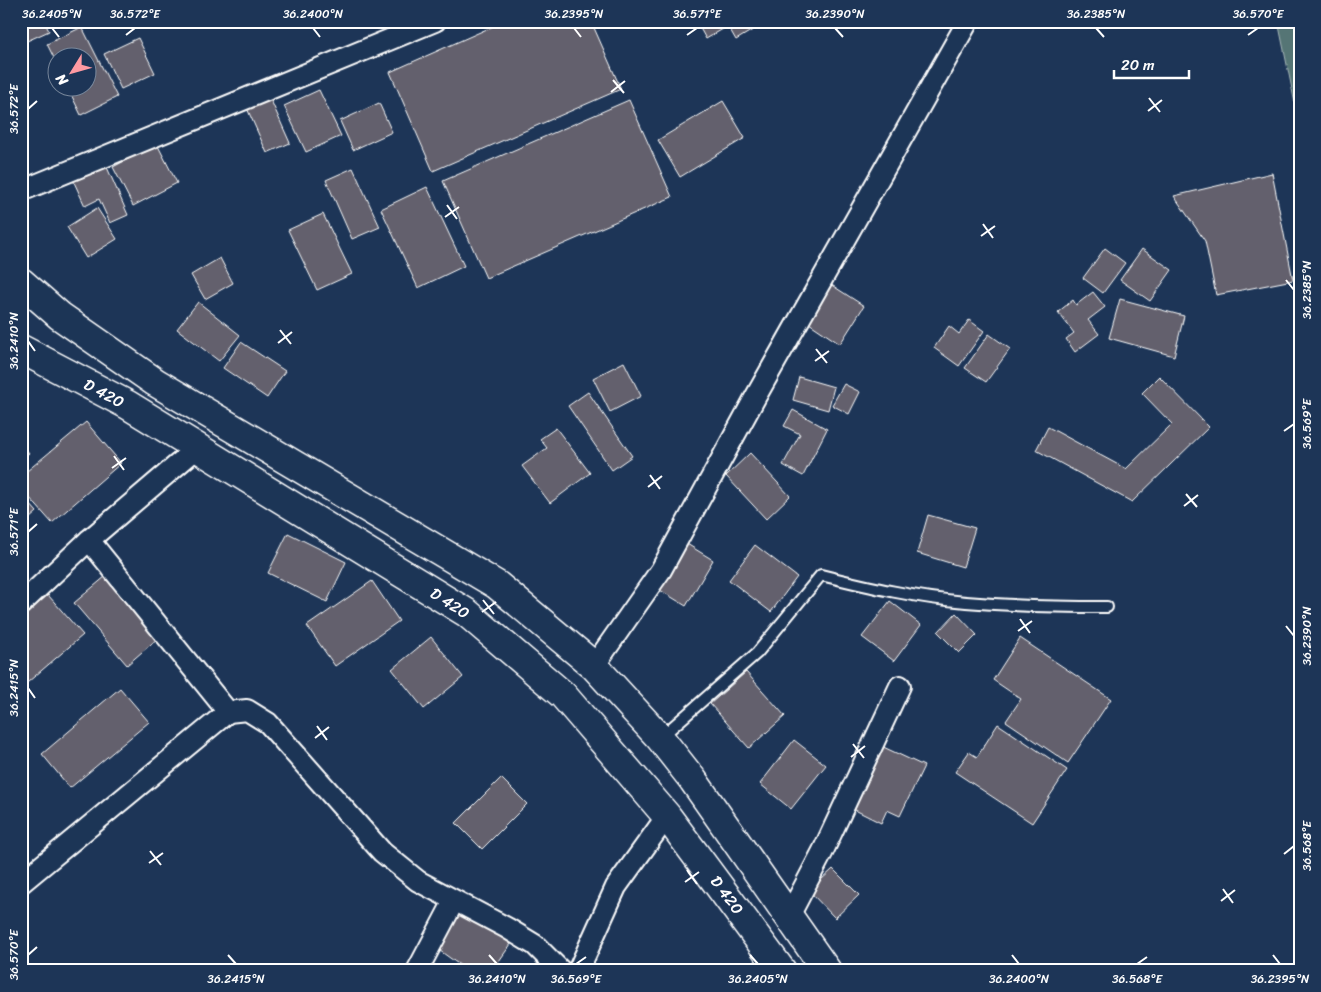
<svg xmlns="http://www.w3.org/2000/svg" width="1321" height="992" font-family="Sriracha,sans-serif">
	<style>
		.green { fill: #557575; stroke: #aababa }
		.building { fill: #63616d; stroke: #fff }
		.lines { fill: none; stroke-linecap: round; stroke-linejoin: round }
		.lane-casing { stroke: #fff; stroke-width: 14 }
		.street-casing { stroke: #fff; stroke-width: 24 }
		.highway-casing { stroke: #fff; stroke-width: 31 }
		.lane { stroke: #1d3557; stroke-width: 10 }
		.street { stroke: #1d3557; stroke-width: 20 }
		.highway { stroke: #1d3557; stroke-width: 28 }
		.ticks { fill: none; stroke: #fff; stroke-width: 2 }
		.labels { text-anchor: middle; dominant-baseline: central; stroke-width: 4; stroke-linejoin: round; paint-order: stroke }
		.street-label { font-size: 16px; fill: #fff; stroke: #1d3557 }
		.neatline { fill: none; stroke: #fff; stroke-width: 2 }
		.ticks-label { font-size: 12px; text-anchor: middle; fill: #fff }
	</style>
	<rect width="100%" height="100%" fill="#1d3557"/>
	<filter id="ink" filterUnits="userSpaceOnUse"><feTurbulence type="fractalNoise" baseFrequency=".02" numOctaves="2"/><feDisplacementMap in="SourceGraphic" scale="10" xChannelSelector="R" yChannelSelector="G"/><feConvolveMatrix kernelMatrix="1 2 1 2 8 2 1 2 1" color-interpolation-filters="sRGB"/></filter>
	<g filter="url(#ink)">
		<polygon class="green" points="1278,21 1300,21 1300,128"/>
		<g class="building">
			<polygon points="21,21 44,21 49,31 27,41 21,30"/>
			<polygon points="107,21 125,21 110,28"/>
			<polygon points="505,21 591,21 621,89 433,171 390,72"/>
			<polygon points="696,21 759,21 761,25 736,40 728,26 706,39"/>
			<polygon points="82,27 117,97 81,115 68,88 88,88 88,58 58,58 58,66 47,44"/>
			<polygon points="138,38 155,73 121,89 104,54"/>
			<polygon points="319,90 341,136 306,152 284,106"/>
			<polygon points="269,96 290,143 267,153 246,106"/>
			<polygon points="629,100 672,197 486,278 443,181"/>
			<polygon points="723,101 745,138 680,177 658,140"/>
			<polygon points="379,103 392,132 353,150 340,121"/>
			<polygon points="157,144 177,183 133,206 113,167"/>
			<polygon points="106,165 128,215 110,223 99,199 85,206 73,180"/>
			<polygon points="353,168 380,227 352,239 326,180"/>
			<polygon points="1272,173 1293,280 1216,295 1205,241 1174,196"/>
			<polygon points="427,187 464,266 418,288 381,209"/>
			<polygon points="97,208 117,239 86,258 67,227"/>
			<polygon points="323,214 352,274 317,290 288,230"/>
			<polygon points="1105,248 1125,263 1103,293 1083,278"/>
			<polygon points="1142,249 1172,270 1150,301 1120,280"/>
			<polygon points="220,258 233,283 205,299 191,275"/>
			<polygon points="830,284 864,306 840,344 806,321"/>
			<polygon points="1093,292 1105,307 1088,320 1099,334 1075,352 1066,339 1074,333 1058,312 1073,300 1076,305"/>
			<polygon points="1120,299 1184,316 1174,356 1109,338"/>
			<polygon points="198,302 240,335 219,361 177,329"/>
			<polygon points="969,320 984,331 959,366 934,348 949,326 959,334"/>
			<polygon points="989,334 1010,349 986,382 965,368"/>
			<polygon points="241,342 285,371 267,398 223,368"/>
			<polygon points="624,362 641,396 610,412 593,378"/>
			<polygon points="1159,376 1209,427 1132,502 1036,450 1048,427 1126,469 1172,424 1142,393"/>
			<polygon points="799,377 834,387 828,410 793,400"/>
			<polygon points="844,384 860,392 849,414 832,405"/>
			<polygon points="588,392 632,456 612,470 568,406"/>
			<polygon points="793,410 827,429 803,476 783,465 800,434 784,426"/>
			<polygon points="86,422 121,463 52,523 21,488 21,476"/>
			<polygon points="556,428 590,473 550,503 522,466 547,448 540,439"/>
			<polygon points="21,443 29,453 21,460"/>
			<polygon points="750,453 790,496 766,519 726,476"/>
			<polygon points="21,494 37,512 21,526"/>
			<polygon points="928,515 975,528 963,567 917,553"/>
			<polygon points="288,533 346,562 327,602 268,573"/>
			<polygon points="682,541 713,560 686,606 655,587"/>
			<polygon points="755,545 797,577 771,612 729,580"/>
			<polygon points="106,576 158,638 127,665 74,603"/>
			<polygon points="372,581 399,621 335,666 307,626"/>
			<polygon points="48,595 83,635 21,688 21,618"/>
			<polygon points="890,601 921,625 894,661 862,637"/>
			<polygon points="956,613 977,635 959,653 938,632"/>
			<polygon points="431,637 463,677 424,709 392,669"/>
			<polygon points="1020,638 1111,699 1068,763 1006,721 1021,699 993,680"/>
			<polygon points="746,672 785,716 749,748 710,704"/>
			<polygon points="120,688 149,722 70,788 42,754"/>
			<polygon points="998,724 1067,770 1032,823 955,772 969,752 977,757"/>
			<polygon points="794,740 826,765 791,809 760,784"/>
			<polygon points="879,745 924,766 900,816 887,810 881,823 849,807"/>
			<polygon points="501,778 527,804 482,849 456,823"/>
			<polygon points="833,869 859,895 835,918 809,891"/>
			<polygon points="463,910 511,944 492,971 468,971 436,948"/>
		</g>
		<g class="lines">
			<defs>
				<path id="lane" d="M661,737L757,653L821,575C869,587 917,598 966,602C1013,606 1060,607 1107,607"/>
				<g id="street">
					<polyline points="21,191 435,21"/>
					<polyline points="89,540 228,712 247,710 268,723 382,852 418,881 507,928 535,945 561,971"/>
					<polyline points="21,604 89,540 197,448"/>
					<polyline points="594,666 661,570 756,396 968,21"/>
					<polyline points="21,883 228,712"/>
					<polyline points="789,916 823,851 900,686"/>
					<polyline points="417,971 454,901"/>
					<polyline points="578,971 616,887 667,816"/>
				</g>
				<g id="highway">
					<polyline points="21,282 60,316 155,382 497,585 594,666 660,738 693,780 827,971"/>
					<polyline points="21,349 128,405 467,613 563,695 667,816 782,971"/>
				</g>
			</defs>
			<use href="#lane" class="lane-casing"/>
			<use href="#street" class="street-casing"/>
			<use href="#highway" class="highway-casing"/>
			<use href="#lane" class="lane"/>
			<use href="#street" class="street"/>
			<use href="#highway" class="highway"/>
		</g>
	</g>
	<path class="ticks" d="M52,28L59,37M313,28L320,37M574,28L581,37M835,28L843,37M1096,28L1104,37M126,35L135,28M687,35L697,28M1248,35L1258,28M613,80L624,93M611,92L625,81M1149,98L1160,112M28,109L37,101M1148,111L1162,100M447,205L457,219M445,217L459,207M983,224L993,238M981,236L995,226M1286,280L1294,290M280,330L291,344M28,341L35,351M278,343L292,332M816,349L827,363M815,361L829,351M1284,431L1294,424M114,456L124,470M112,468L126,458M650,475L660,489M648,487L662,476M1186,494L1197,507M1184,506L1198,495M28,532L37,524M483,600L494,614M482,612L496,602M1020,619L1030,633M1286,626L1294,636M1018,631L1032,621M28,688L35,698M317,726L327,740M315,738L329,727M853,744L864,758M851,757L865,746M150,851L161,865M1284,854L1294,846M149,863L163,853M687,870L697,884M685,882L699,872M1223,889L1233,903M1221,901L1235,890M28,955L37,947M228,955L236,964M489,955L497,964M750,955L758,964M1012,955L1019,964M1273,955L1280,964M576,964L586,957M1137,964L1147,957"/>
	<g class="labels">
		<g class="street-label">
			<text transform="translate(104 393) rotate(28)">D 420</text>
			<text transform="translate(450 603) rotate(33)">D 420</text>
			<text transform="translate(727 895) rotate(53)">D 420</text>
		</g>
	</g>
	<rect width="1321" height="992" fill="none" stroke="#1d3557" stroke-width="55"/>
	<g transform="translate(72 72) rotate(233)"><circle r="24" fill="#1d3557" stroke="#77869a"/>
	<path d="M0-4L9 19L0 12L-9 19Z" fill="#ff9aa2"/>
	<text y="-8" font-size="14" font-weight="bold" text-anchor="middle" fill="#ffffff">N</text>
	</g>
	<path d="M1114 70v8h75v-8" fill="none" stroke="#ffffff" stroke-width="2.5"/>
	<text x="1121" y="70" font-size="15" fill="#ffffff" stroke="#1d3557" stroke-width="4" paint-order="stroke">20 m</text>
	<rect x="28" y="28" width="1266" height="936" class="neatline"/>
	<g class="ticks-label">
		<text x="52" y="18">36.2405°N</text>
		<text x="135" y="18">36.572°E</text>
		<text x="313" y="18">36.2400°N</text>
		<text x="574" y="18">36.2395°N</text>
		<text x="697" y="18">36.571°E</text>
		<text x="835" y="18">36.2390°N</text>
		<text x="1096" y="18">36.2385°N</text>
		<text x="1258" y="18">36.570°E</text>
		<text transform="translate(14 109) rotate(-90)" y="4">36.572°E</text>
		<text transform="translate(1307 290) rotate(-90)" y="4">36.2385°N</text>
		<text transform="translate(14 341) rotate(-90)" y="4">36.2410°N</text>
		<text transform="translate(1307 424) rotate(-90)" y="4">36.569°E</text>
		<text transform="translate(14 532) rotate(-90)" y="4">36.571°E</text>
		<text transform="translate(1307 636) rotate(-90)" y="4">36.2390°N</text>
		<text transform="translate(14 688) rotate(-90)" y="4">36.2415°N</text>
		<text transform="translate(1307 846) rotate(-90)" y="4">36.568°E</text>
		<text transform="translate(14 955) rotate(-90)" y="4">36.570°E</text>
		<text x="236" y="983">36.2415°N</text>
		<text x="497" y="983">36.2410°N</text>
		<text x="576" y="983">36.569°E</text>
		<text x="758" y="983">36.2405°N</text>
		<text x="1019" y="983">36.2400°N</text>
		<text x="1137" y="983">36.568°E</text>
		<text x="1280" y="983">36.2395°N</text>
	</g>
</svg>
